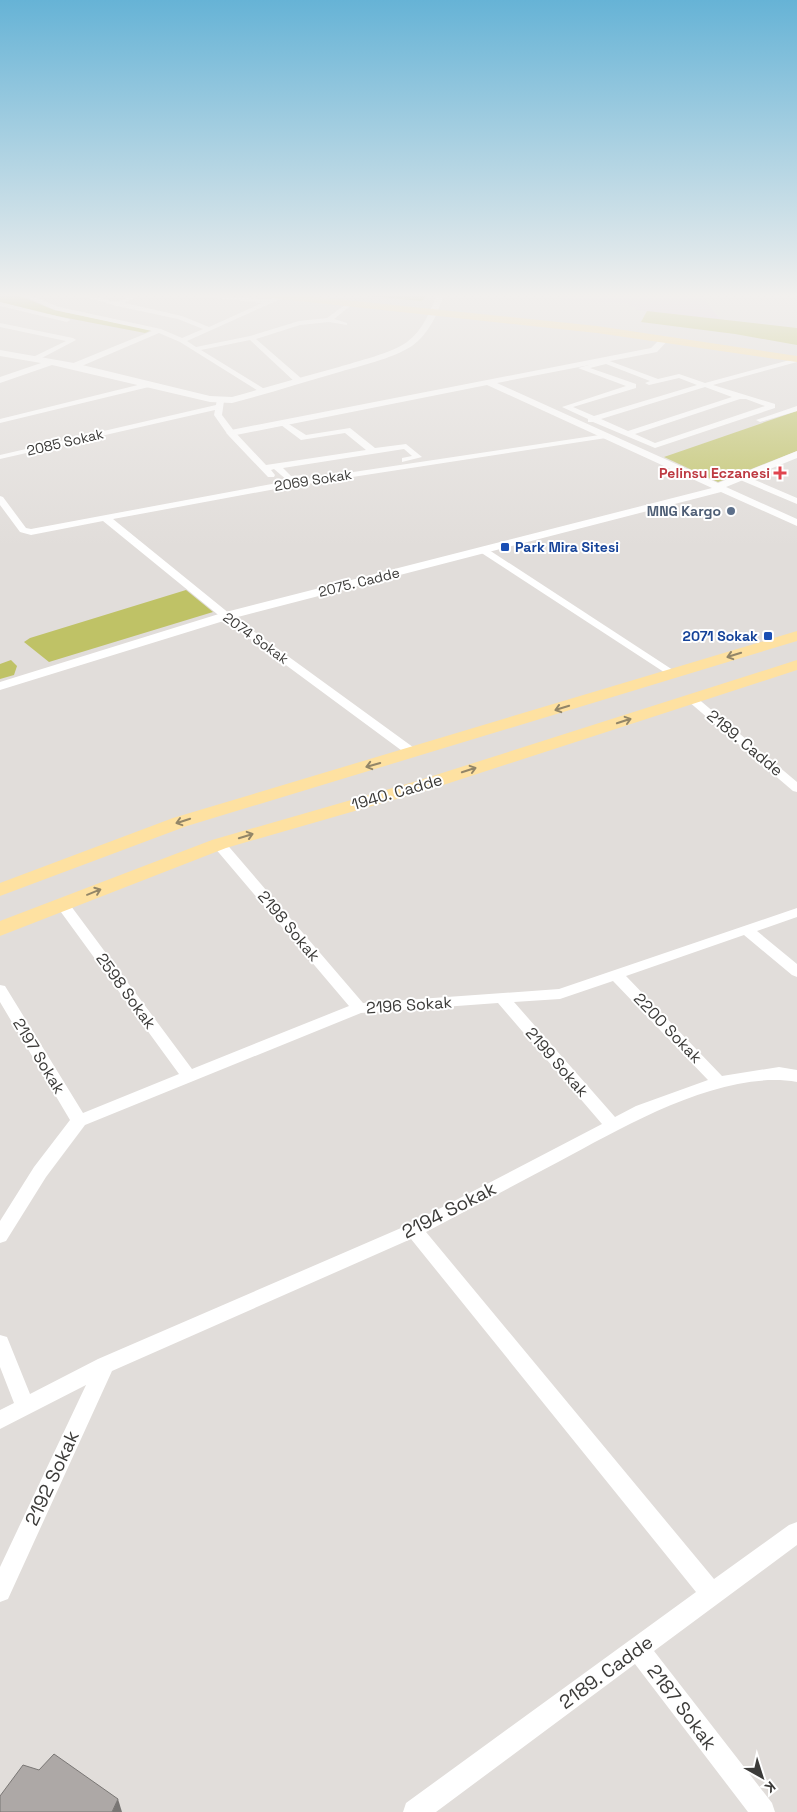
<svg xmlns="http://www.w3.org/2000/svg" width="797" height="1812" font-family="'Space Grotesk',sans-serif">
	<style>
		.education { fill: #e0cedf }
		.green { fill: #bfc266 }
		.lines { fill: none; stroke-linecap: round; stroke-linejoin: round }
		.minor { fill: #fff; fill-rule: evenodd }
		.tertiary { fill: #fff; fill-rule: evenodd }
		.primary { fill: #fee1a1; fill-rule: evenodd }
		.shaded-wall { fill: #797674 }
		.building { fill: #ada8a6; stroke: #797674 }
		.oneway { stroke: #938668 }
		.health-dot { fill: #e0444e; stroke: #fff; stroke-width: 2 }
		.service-dot { fill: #5c6f8a; stroke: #fff; stroke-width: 2 }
		.transit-dot { fill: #1a4fb4; stroke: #fff; stroke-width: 2 }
		.labels { text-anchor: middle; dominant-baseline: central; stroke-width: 4; stroke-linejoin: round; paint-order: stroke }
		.far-street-label { font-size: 14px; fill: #3c3b39; stroke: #fff }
		.far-health-label { font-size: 14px; font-weight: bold; fill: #be3a42; stroke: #fff; text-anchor: end }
		.far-service-label { font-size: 14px; font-weight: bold; fill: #4e5e75; stroke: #fff; text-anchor: end }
		.far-transit-label { font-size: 14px; font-weight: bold; fill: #164399; stroke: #fff; text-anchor: start }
		.street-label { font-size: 16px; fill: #3c3b39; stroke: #fff }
		.near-street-label { font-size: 19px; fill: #3c3b39; stroke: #fff }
	</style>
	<rect width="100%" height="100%" fill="#e1ddda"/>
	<polygon class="education" points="557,294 699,294 722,321 636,310 637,307 629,306 630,303 561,300"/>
	<g class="green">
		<polygon points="0,294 15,294 54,310 152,330 145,333 36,312 0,302"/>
		<polygon points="349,294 430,294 421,301"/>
		<polygon points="647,311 797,328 797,345 735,334 641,322"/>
		<polygon points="797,411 797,451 718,482 664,457"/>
		<polygon points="186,590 213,612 49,662 24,642 30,638"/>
		<polygon points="11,660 17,666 14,675 0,679 0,664"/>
	</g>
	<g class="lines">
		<g class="minor">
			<path d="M20,294H27L59,307L161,329L182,338L203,329L178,319L117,306L75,294C89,292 106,303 119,301C127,299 133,294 142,294L125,303L182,316L209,327L262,303L197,296L194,294L269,300L284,294L287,296L187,341L196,347L250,336L299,321L327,318L349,302L354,303L334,319L347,323V325L329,322L300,325L256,339L302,379V383H296L250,340L201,350L266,390L267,392L263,394L180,342L159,333L77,368H71V364L152,331L55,310Z"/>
			<polygon points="0,302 69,319 70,320 67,322 0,306"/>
			<polygon points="0,323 73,338 76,340 36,361 32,359 33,357 66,341 0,327"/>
			<path d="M797,358V362L713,385L775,404V408L655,448L593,422H588V419L562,407L626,386L578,368L607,360L658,379L679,374L705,383ZM606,364L650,381L645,383L649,385L679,378L697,385L594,416L573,407L636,388V384L590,368ZM705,387L732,397L628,431L601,419ZM740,399H746L765,406L655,443L635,434Z"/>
			<polygon points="150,382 153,382 153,386 0,423 0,419"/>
			<polygon points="217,399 224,401 222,415 234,431 266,465 366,450 345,433 301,440 281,425 280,423 284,421 306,435 350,428 375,448 406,444 422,457 402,462 402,458 412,456 404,449 283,468 291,476 303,475 304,477 300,480 606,434 610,436 606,438 281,488 113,519 230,614 417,750 419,753 417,756 409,756 222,618 103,521 31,535 20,532 0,505 0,496 3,497 26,528 31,529 288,481 274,469 271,470 275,475 274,477 268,477 228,435 214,415 215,410 0,459 0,455 216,405"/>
			<polygon points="797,406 797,411 760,422 756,420"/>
			<polygon points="741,474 797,498 797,504 738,479 738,475"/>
			<polygon points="483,547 486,548 679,674 678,676 670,676 480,552 480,548"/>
			<polygon points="692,696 696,697 797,782 797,792 793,791 688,701 686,699"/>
			<path d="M219,840L224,841L363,1003L559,989L797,908V917L757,931L797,964V977L792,975L744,935L626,976L722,1076L779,1067L797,1070V1082C722,1069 625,1126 560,1161C515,1185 471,1208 426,1232L714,1579L789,1525L797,1522V1545L654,1651L772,1803L775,1812H748L635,1664L436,1812H403L406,1803L696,1592L411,1239L112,1371L8,1599L0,1602V1567L86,1385L0,1429V1410L14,1403L0,1367V1335L7,1337L30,1394L98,1359L408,1225L602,1124L498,1003L361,1013L85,1125L46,1177L6,1241L0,1243V1221L34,1167L70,1120L0,1002V985L5,986L83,1113L179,1074L58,908L56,905L58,902H68L192,1069L349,1006L214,847L212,844ZM613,981L708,1080L636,1106L615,1117L514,1002L560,999Z"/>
		</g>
		<g class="tertiary">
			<path d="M437,294H444C438,313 429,334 412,346C392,359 359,366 336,373C301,383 267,394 232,403L210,402L52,365L0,383V377L41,363L0,356V350L74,363L210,396L232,397C267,387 303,377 339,367C358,361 392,353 407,342C423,330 430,312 437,294Z"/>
			<polygon points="663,336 670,338 657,352 497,383 718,483 797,451 797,458 726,487 797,519 797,526 721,492 230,619 0,690 0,682 222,613 712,488 487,385 231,436 226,433 231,430 651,348"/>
		</g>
		<g class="primary">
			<polygon points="257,294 287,294 597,326 797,356 797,362 597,333 262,297"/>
			<polygon points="797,631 797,641 187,826 0,896 0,883 173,818"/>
			<polygon points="797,660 797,670 431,789 226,848 0,936 0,921 212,840 417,781"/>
		</g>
	</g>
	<polygon class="shaded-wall" points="118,1799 122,1812 112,1812"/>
	<polygon class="building" points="54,1754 118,1799 112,1812 0,1812 0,1796 23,1765 39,1770"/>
	<defs><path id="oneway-shaft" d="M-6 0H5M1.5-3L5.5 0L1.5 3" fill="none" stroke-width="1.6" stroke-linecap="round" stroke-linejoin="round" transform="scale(1.25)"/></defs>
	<g class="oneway">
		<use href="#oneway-shaft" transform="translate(734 655) rotate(163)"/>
		<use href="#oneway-shaft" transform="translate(562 708) rotate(163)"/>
		<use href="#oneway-shaft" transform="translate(624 721) rotate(-18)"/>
		<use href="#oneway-shaft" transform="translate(373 765) rotate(164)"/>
		<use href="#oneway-shaft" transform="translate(469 770) rotate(-18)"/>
		<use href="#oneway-shaft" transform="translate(183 821) rotate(162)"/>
		<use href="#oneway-shaft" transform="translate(246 836) rotate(-17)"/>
		<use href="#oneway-shaft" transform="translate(94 892) rotate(-22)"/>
	</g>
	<linearGradient id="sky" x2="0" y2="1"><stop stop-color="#66b3d6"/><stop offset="0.54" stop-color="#f2f0ee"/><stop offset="1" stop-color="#f2f0ee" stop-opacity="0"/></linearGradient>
	<rect width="797" height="547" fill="url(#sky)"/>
	<path class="health-dot" d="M777.5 465.5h5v5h5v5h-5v5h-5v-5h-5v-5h5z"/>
	<circle class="service-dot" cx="731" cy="511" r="5"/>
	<g class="transit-dot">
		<rect x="500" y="542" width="10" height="10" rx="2.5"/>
		<rect x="763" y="631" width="10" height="10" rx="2.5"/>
	</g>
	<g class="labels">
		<g class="far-street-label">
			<text transform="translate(65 442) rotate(-13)">2085 Sokak</text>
			<text transform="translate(313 480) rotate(-9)">2069 Sokak</text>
			<text transform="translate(359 582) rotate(-14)">2075. Cadde</text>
			<text transform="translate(256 638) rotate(36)">2074 Sokak</text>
		</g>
		<g class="far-health-label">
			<text x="770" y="473">Pelinsu Eczanesi</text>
		</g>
		<g class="far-service-label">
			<text x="721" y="511">MNG Kargo</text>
		</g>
		<g class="far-transit-label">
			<text x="515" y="547">Park Mira Sitesi</text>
			<text x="758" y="636" text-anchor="end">2071 Sokak</text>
		</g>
		<g class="street-label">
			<text transform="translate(745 743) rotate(40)">2189. Cadde</text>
			<text transform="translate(397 792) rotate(-16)">1940. Cadde</text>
			<text transform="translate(289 926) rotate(50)">2198 Sokak</text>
			<text transform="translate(126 991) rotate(54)">2598 Sokak</text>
			<text transform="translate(409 1005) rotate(-4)">2196 Sokak</text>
			<text transform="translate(668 1028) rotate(46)">2200 Sokak</text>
			<text transform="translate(39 1056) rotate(59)">2197 Sokak</text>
			<text transform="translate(557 1062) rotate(49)">2199 Sokak</text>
		</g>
		<g class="near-street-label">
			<text transform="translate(449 1210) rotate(-27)">2194 Sokak</text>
			<text transform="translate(52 1478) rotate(-65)">2192 Sokak</text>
			<text transform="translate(606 1672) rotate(-36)">2189. Cadde</text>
			<text transform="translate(682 1707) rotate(53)">2187 Sokak</text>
		</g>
	</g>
	<g transform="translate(762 1777) rotate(141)" stroke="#ffffff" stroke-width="4" paint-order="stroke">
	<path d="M0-4L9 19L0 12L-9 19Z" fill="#3c3b39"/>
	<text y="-8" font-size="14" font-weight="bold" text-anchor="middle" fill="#3c3b39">K</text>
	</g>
</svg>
